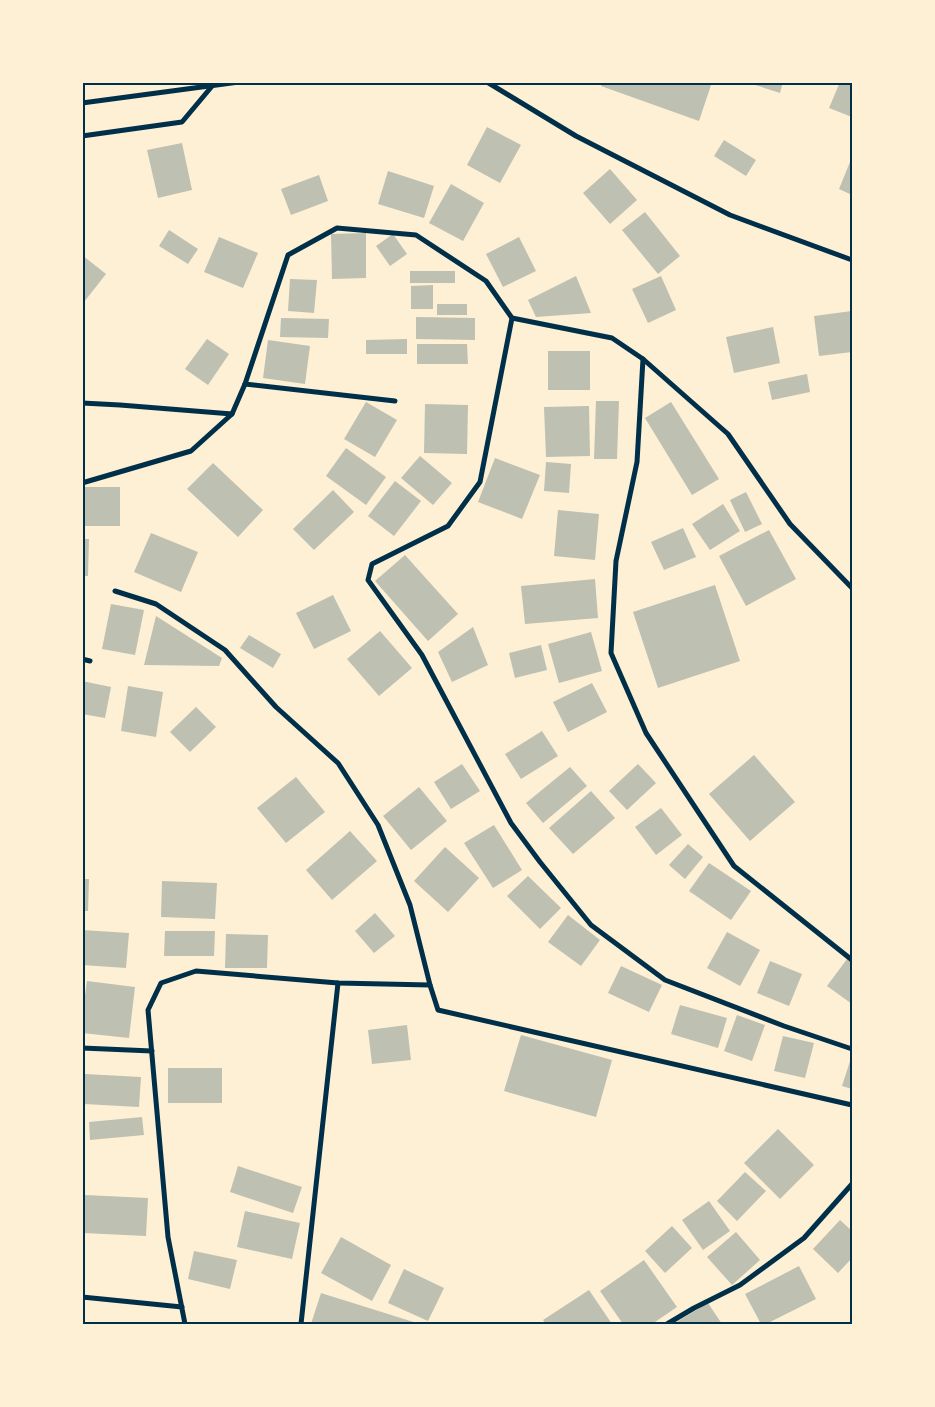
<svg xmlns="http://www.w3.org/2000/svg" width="935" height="1407" font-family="Ubuntu,sans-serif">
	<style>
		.building { fill: #bec0b2 }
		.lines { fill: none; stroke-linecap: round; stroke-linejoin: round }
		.minor { stroke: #003049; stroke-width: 5 }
		.neatline { fill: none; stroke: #003049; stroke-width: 2 }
	</style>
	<rect width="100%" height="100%" fill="#fdf0d5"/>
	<g class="building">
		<polygon points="602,82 712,82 699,121 601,86"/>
		<polygon points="746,82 783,82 780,93"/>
		<polygon points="840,82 852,82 852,117 829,108"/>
		<polygon points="487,127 521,145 500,183 467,165"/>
		<polygon points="724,140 756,160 746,176 714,156"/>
		<polygon points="182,143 192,190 158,198 147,150"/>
		<polygon points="852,157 852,195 839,189"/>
		<polygon points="610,169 637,200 610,224 583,193"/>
		<polygon points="388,171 434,186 424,218 378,204"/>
		<polygon points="319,175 328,201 291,215 281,189"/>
		<polygon points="451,184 484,203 463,241 429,223"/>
		<polygon points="645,212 680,256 658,274 622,230"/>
		<polygon points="169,230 198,249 188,264 159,246"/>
		<polygon points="366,233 366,278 332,279 331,234"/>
		<polygon points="393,234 407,254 390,266 376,246"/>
		<polygon points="219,237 258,253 243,288 204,272"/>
		<polygon points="519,237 536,271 503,287 486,254"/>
		<polygon points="82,255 106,274 84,302 82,300"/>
		<rect x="410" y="271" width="45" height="12"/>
		<polygon points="576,276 591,313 536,317 528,300"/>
		<polygon points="661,276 676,310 648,323 632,289"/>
		<polygon points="290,279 317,280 314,313 288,311"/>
		<polygon points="433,285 433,309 411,309 411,286"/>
		<rect x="437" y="304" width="30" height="11"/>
		<polygon points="852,311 852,352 819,356 814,316"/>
		<polygon points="416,317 475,318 475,340 416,339"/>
		<polygon points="281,318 329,319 328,338 280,337"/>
		<polygon points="773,327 780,363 734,373 726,337"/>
		<polygon points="207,339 229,354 208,385 185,369"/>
		<polygon points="407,339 407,354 366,354 366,340"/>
		<polygon points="268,340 310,346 305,384 263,378"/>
		<polygon points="417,344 467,344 468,364 417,364"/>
		<rect x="548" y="351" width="42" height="39"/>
		<polygon points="807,374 810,392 772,400 768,382"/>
		<polygon points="596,401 619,401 617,459 594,459"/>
		<polygon points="366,402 397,420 375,457 344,439"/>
		<polygon points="671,402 719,479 692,495 645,418"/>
		<polygon points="425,404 468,405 467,454 424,453"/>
		<polygon points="589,406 590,456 546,457 544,407"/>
		<polygon points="346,448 386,477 366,505 326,476"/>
		<polygon points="420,456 452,483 433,505 401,478"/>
		<polygon points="495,458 540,475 522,519 478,502"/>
		<polygon points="546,462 571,464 569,493 544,491"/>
		<polygon points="213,463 263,510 238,537 187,489"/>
		<polygon points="395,481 421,501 394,536 368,516"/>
		<rect x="84" y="487" width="36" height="39"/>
		<polygon points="333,490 354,512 314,550 293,529"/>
		<polygon points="746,492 762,524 745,532 730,500"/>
		<polygon points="723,504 740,531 710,550 692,524"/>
		<polygon points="558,510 599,514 595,560 554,556"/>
		<polygon points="683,528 696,557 664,570 651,542"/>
		<polygon points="769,530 796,579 746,606 719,556"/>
		<polygon points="151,533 198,552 181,592 134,572"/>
		<polygon points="82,539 89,539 88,576 82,576"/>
		<polygon points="405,555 458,614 428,641 375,581"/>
		<polygon points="595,579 598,618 525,624 521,586"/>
		<polygon points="715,585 740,661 658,688 633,612"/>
		<polygon points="333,595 351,631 314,649 296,613"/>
		<polygon points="111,604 144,610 135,655 102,649"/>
		<polygon points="156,616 222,658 219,666 144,665"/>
		<polygon points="473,627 488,665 452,682 438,652"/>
		<polygon points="380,631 412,668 379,696 347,659"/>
		<polygon points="591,632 602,671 559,683 548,644"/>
		<polygon points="249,635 281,654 273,668 240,648"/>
		<polygon points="541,645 547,670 515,678 509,653"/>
		<polygon points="82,681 111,687 105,718 82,714"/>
		<polygon points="592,683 607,712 568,732 553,702"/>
		<polygon points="128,686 163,692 156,737 121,731"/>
		<polygon points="196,707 216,727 190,752 170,732"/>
		<polygon points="542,731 558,756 521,779 505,754"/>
		<polygon points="754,755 795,802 750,841 709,794"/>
		<polygon points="462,764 480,791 451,809 434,782"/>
		<polygon points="638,764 656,783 627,810 609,791"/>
		<polygon points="570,767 587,786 543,823 526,803"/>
		<polygon points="296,777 325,812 286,843 257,808"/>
		<polygon points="419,787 447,821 411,850 383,816"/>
		<polygon points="591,791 615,818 573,854 549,828"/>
		<polygon points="661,808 682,835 656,855 635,827"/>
		<polygon points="494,825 522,870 493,888 464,843"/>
		<polygon points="350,831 377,861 332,900 306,870"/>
		<polygon points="688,844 703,857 685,879 669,865"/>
		<polygon points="445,847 479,878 448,912 414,881"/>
		<polygon points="709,863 751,891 731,920 689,891"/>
		<polygon points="528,876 561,908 540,929 507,896"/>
		<polygon points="82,879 89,879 88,911 82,911"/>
		<polygon points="162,881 217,883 215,919 161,917"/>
		<polygon points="375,913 395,936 374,953 355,931"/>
		<polygon points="568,915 600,940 581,966 548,942"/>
		<polygon points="82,930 129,933 126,968 82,965"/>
		<polygon points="165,931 215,931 214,956 164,956"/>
		<polygon points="727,932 760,950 740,986 707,968"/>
		<polygon points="226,934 268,935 267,968 225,968"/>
		<polygon points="847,959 852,963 852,1004 827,986"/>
		<polygon points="770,961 802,974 789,1006 757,993"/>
		<polygon points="621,966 662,985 649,1012 608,993"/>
		<polygon points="87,981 135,987 129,1038 82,1033 82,1017"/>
		<polygon points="680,1005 727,1018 718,1048 671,1034"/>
		<polygon points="737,1015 765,1025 752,1061 724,1051"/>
		<polygon points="407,1025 411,1060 372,1064 368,1030"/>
		<polygon points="521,1035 612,1060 596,1117 504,1091"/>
		<polygon points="783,1036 814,1043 805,1078 774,1071"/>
		<polygon points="852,1055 852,1089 842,1086"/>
		<rect x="168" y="1068" width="54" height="35"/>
		<polygon points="85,1074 141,1077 139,1107 84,1104"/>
		<polygon points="142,1117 144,1135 90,1140 89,1122"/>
		<polygon points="778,1129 814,1165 780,1199 744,1163"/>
		<polygon points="238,1166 302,1187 293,1213 230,1192"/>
		<polygon points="745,1172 766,1191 737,1221 717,1201"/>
		<polygon points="85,1195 148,1198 146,1236 83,1233"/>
		<polygon points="709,1201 730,1231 703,1250 682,1220"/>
		<polygon points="245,1211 300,1223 292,1259 237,1247"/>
		<polygon points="840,1220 852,1231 852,1258 838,1273 813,1249"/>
		<polygon points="672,1226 692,1248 665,1273 645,1251"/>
		<polygon points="736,1232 760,1260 732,1285 707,1257"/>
		<polygon points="341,1237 391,1265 372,1301 321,1273"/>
		<polygon points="194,1251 237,1260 230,1289 188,1279"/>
		<polygon points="644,1260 677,1307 652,1324 623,1324 600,1291"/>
		<polygon points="799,1266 816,1299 766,1324 761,1324 745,1294"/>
		<polygon points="404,1269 444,1288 428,1321 388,1303"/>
		<polygon points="589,1290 612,1324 546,1324 543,1320"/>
		<polygon points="321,1293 420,1324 311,1324"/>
		<polygon points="708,1303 722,1324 673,1324"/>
	</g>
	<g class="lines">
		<g class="minor">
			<polyline points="487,82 576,136 730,215 852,260"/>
			<polyline points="82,103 239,82"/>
			<polyline points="82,136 182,122 213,85"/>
			<polyline points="512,318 480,482 448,526 372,564 368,580 422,655 511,823 540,862 591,925 665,980 784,1026 852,1049"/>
			<polyline points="643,359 637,462 616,561 611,653 646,733 734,866 852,960"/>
			<polyline points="245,384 395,401"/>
			<polyline points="82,403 120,405 232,414 245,384 288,255 337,228 416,235 486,281 512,318 612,338 643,359 728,434 790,524 852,588"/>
			<polyline points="82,483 191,451 232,414"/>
			<polyline points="115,591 156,604 225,650 276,707 338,763 378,825 410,905 430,985 438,1010 852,1105"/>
			<polyline points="82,659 90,661"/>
			<polyline points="82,1048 152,1051"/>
			<polyline points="82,1297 182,1307"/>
			<polyline points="185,1324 168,1237 148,1010 161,983 196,971 338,983 430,985"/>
			<polyline points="301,1324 338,983"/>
			<polyline points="667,1324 694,1308 740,1285 804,1238 852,1184"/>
		</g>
	</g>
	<rect width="935" height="1407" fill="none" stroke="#fdf0d5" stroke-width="168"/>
	<rect x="84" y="84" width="767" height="1239" class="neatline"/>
</svg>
